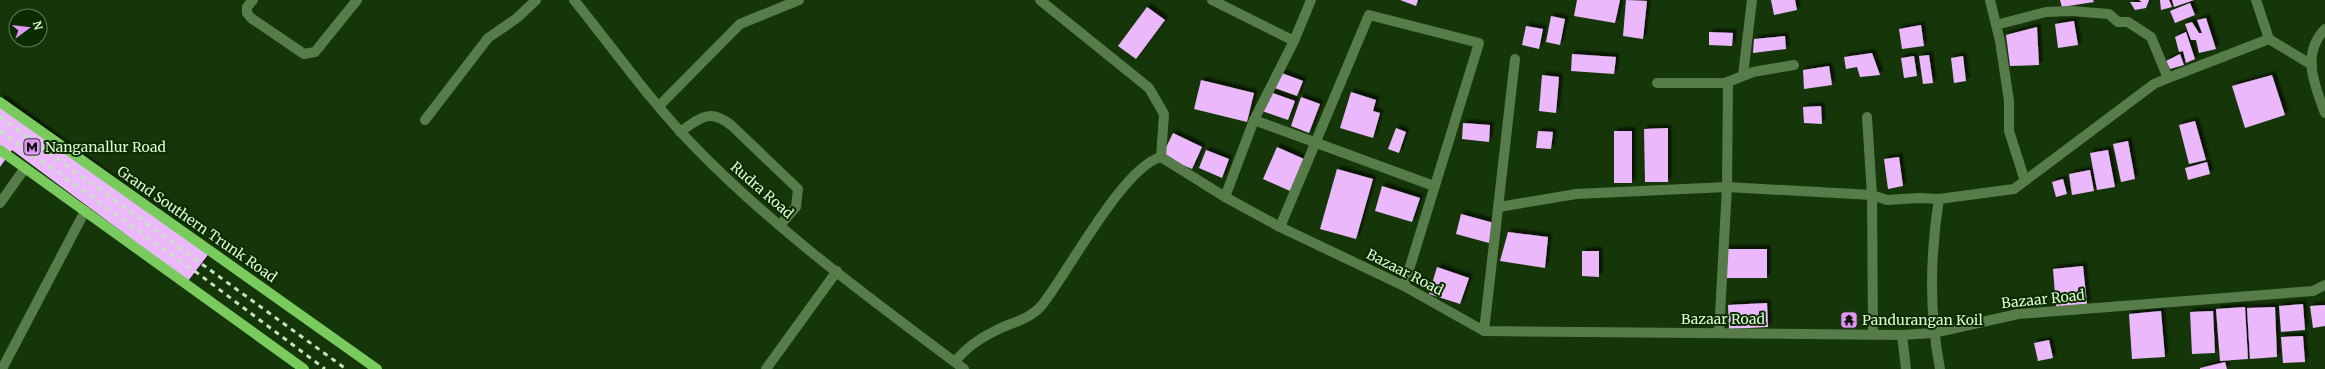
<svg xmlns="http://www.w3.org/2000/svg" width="2325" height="369" font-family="Merriweather,serif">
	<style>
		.building { fill: #ecb8fc; filter: url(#shadow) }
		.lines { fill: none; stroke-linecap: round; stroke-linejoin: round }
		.minor { stroke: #567c49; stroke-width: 10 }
		.major { stroke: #79cb5d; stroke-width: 10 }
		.rail { stroke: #c8e2c0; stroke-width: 3; stroke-dasharray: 5 5; stroke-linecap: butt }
		.labels { text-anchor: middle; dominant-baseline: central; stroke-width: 4; stroke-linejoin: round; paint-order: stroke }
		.poi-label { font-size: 14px; fill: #def7d7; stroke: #0a2c00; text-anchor: start }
		.street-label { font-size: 14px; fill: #def7d7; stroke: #0a2c00 }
	</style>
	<defs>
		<filter id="shadow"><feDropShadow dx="3.5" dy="-3.5" stdDeviation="1" flood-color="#0009"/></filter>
	</defs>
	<rect width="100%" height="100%" fill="#153608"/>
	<g class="building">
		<polygon points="1400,0 1418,0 1416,6"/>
		<polygon points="1577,0 1620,0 1615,23 1574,16"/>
		<polygon points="1626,0 1647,1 1643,39 1623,36"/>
		<polygon points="1771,0 1795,0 1797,10 1774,15"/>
		<polygon points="2060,0 2093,0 2094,2 2062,7"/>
		<polygon points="2139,0 2149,0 2146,8 2135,10 2130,2 2142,2"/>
		<polygon points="2160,0 2169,0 2172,7 2161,10"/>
		<polygon points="2172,0 2194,0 2174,7"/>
		<polygon points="2190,3 2195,15 2175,23 2170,11"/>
		<polygon points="1147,7 1165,20 1136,59 1118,46"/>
		<polygon points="1551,16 1565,19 1560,45 1546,42"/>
		<polygon points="2206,18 2216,49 2199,53 2196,40 2191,40 2185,24 2192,22 2199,33 2202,33 2197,20"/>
		<polygon points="2074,21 2078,45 2058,48 2055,24"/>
		<polygon points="1921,25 1924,46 1902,49 1899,29"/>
		<polygon points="1526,26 1543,29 1539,49 1522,45"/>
		<polygon points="2037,27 2039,65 2010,66 2006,35"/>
		<polygon points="1709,32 1733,33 1732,46 1709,45"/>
		<polygon points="2186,32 2195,59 2186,63 2183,51 2179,52 2175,37"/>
		<polygon points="1785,36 1786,49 1753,53 1754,39"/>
		<polygon points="1872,53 1880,75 1860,77 1857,67 1846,69 1844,57"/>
		<polygon points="1572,54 1616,57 1614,74 1571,71"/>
		<polygon points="2180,54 2184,65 2170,69 2166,61"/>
		<polygon points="1929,55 1933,83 1923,84 1919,56"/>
		<polygon points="1914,56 1917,76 1904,78 1901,58"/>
		<polygon points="1963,56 1966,81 1954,83 1951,58"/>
		<polygon points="1829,66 1832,85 1804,89 1803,70"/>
		<polygon points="1279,72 1303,81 1297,96 1272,87"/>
		<polygon points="1542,75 1559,77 1556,113 1539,111"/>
		<polygon points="2272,75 2285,115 2245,128 2232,86"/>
		<polygon points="1201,80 1254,93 1247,122 1194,109"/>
		<polygon points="1270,92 1295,101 1288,120 1262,111"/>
		<polygon points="1351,92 1376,100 1373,111 1380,113 1373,138 1340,128"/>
		<polygon points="0,97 210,252 188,281 12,150 0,167"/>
		<polygon points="1301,97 1320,104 1309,133 1291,126"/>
		<polygon points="1821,106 1822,124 1804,123 1803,107"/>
		<polygon points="2195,121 2206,160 2189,164 2179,125"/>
		<polygon points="1463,123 1490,125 1489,142 1462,139"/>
		<polygon points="1396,128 1406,132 1399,153 1388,149"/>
		<polygon points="1668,128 1668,182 1645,182 1644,129"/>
		<polygon points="1538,131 1553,132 1551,149 1536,148"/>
		<rect x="1614" y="131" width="18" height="52"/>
		<polygon points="1173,133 1202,147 1192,169 1162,156"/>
		<polygon points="2128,141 2135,179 2121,182 2113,144"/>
		<polygon points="1277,147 1304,159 1290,191 1263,179"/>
		<polygon points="1206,150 1229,159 1222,178 1199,168"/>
		<polygon points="2108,150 2115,187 2097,190 2090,153"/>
		<polygon points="1899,157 1903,186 1888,189 1884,159"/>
		<polygon points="2207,162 2210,174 2188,180 2185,168"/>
		<polygon points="1337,169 1373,179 1356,239 1320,229"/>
		<polygon points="2090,170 2094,191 2072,195 2069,174"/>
		<polygon points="2063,179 2067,194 2056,197 2052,182"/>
		<polygon points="1382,186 1420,198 1412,222 1375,211"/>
		<polygon points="1461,214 1494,223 1489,243 1456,234"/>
		<polygon points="1508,232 1548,237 1545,268 1500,261"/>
		<rect x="1725" y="249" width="42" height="29"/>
		<polygon points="1582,251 1599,251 1599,277 1582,276"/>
		<polygon points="2083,266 2087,304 2056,307 2053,269"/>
		<polygon points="1437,267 1469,278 1460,304 1429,294"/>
		<polygon points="1767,303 1768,327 1729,329 1728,305"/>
		<polygon points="2303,304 2305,330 2281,332 2279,306"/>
		<polygon points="2325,305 2325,326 2313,328 2310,306"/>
		<polygon points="2245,307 2248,359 2220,361 2216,309"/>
		<polygon points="2275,307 2277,357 2250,359 2247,308"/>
		<polygon points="2161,311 2165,357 2132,359 2129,314"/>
		<polygon points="2213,311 2215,353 2192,354 2190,312"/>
		<polygon points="2303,336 2305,362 2283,363 2281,337"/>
		<polygon points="2049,340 2053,358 2038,361 2034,343"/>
		<polygon points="2225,362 2227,369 2200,369 2200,368"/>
	</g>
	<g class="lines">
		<g class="minor">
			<polyline points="253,0 247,7 247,13 251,18 304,54 315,52 357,0"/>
			<path d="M574,0C613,48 650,101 693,145C774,229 871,299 964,369"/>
			<polyline points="1040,0 1149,88 1164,114 1161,157"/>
			<polyline points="1212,0 1294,41 1254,120 1434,186"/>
			<polyline points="1990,0 2000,41 2009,101 2009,131 2025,181"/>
			<polyline points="2256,0 2269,39"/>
			<polyline points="1996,25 2046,12 2071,11 2109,14 2118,22 2128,22 2151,37 2168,78"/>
			<path d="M2325,29C2301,54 2314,84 2325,113"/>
			<polyline points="1294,41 1311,0"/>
			<polyline points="1743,75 1752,0"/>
			<polyline points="1657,83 1725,83 1753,72 1794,65"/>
			<polyline points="659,106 740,24 799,0"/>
			<polyline points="1867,117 1872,195 1873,334"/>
			<polyline points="425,120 488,38 517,18 536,0"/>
			<path d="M680,132C700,118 709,108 731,125L798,189L796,207L781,224"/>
			<polyline points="1161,157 1225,197 1280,227 1404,286 1484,331 1902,335 1933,333 2018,314 2313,291 2325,285"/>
			<polyline points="1225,197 1254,120"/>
			<path d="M1939,199C1930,256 1929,313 1940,369"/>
			<polyline points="0,203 25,168"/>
			<polyline points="1499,207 1576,194 1727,187 1872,195 1887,200 1919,198 1939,199 2014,189 2154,84 2168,78 2269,39 2312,65"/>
			<polyline points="1280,227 1369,15 1479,43 1404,286"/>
			<polyline points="1484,331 1515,59"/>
			<polyline points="1719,333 1727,187 1728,82"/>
			<polyline points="1902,335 1906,369"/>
			<path d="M955,362C968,345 984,336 1003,327C1018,321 1032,317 1042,305C1069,271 1123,167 1161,157"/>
			<polyline points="2,369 85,211"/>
			<polyline points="766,369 837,271"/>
		</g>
		<g class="major">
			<polyline points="0,102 377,369"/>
			<polyline points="0,150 304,369"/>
		</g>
		<g class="rail">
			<polyline points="0,117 346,369"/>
			<polyline points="0,131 200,275 325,369"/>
		</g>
	</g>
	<defs>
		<symbol id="metro-square" viewBox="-11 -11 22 22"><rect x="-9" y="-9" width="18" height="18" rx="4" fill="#de98f2" stroke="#0a2c00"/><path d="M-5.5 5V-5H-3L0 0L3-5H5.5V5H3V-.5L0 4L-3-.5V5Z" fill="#111"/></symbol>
		<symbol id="temple-square" viewBox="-11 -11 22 22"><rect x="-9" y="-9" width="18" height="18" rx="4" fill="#de98f2" stroke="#0a2c00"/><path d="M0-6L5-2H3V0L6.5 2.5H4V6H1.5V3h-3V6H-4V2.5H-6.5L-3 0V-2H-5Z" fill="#111"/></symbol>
	</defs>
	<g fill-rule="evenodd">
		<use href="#metro-square" x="22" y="137" width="20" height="20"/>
		<use href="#temple-square" x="1839" y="310" width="20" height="20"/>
	</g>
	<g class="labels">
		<g class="poi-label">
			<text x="45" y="147">Nanganallur Road</text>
			<text x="1862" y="320">Pandurangan Koil</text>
		</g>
		<g class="street-label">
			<text transform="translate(762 190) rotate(41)">Rudra Road</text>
			<text transform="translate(197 224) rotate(35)">Grand Southern Trunk Road</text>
			<text transform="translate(1405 272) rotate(27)">Bazaar Road</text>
			<text transform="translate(2043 299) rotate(-6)">Bazaar Road</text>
			<text x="1723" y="319">Bazaar Road</text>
		</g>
	</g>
	<g transform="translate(28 28) rotate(75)"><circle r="19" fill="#0a2c00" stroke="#5f7d56"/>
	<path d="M0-3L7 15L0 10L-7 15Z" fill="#de98f2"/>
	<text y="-6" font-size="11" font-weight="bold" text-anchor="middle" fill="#def7d7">N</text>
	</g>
</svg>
